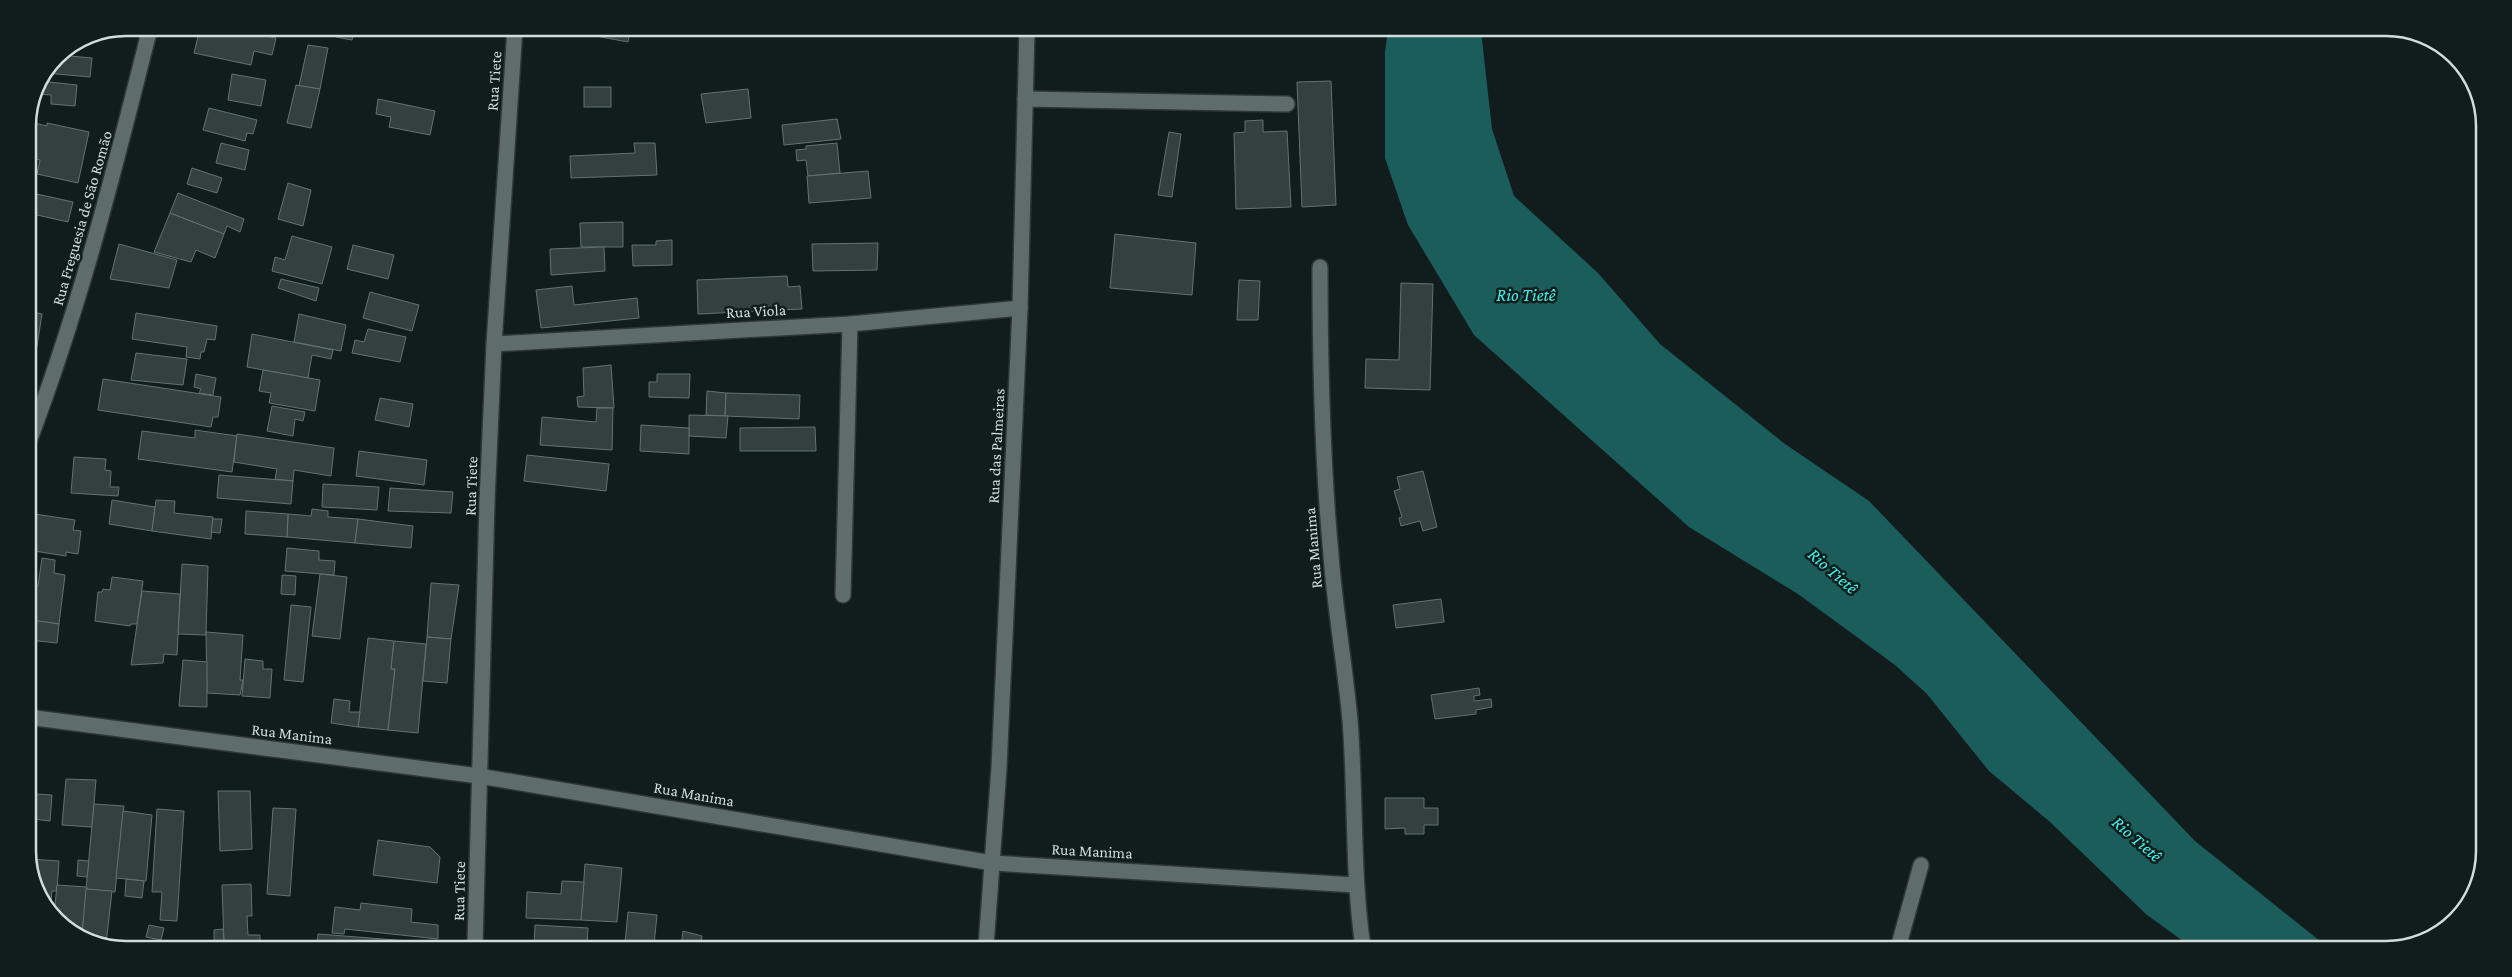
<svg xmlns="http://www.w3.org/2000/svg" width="2512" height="977" font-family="'Crimson Pro',serif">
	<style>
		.water { fill: #1b5d5a }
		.building { fill: #33403f; stroke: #637170 }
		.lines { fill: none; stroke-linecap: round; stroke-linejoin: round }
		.street-casing { stroke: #2f3736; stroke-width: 18 }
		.street { stroke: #5e6d6b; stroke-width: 15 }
		.labels { text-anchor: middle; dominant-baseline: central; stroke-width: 5; stroke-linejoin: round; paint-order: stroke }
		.street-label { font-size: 16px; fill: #d4dcdb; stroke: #111d1d }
		.water-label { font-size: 18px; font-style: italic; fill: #42f5eb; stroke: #111d1d }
		.rim { fill: none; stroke: #d4dcdb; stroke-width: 2.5 }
	</style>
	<rect width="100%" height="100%" fill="#111d1d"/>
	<polygon class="water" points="1388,30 1481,31 1492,129 1514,196 1598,273 1660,344 1785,444 1869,501 2195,841 2330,949 2194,949 2147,915 2050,822 1989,771 1927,694 1895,665 1798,594 1689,527 1474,335 1408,225 1385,158 1385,52"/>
	<g class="building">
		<polygon points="200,28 219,28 276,38 272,55 254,51 251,65 194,53"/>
		<polygon points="219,28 256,28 254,35"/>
		<polygon points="337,28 355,28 352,40 336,37"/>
		<polygon points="570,29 630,29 628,42 569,31"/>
		<polygon points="1112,30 1164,30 1164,33 1112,35"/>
		<rect x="1183" y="30" width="45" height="5"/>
		<polygon points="308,45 328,48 320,89 299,86"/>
		<polygon points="59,55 92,58 90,77 46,73"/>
		<polygon points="232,74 266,80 261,106 228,100"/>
		<polygon points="40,81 77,85 75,106 51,104 51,95 36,94"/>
		<polygon points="1331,81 1336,205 1302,207 1297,82"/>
		<polygon points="296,85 320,89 311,128 287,123"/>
		<rect x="584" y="87" width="27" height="20"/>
		<polygon points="748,89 751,118 706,123 701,94"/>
		<polygon points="378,99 435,111 430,135 389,127 391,117 376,114"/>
		<polygon points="209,108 257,120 253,134 247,133 245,141 203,130"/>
		<polygon points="837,119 841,139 784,145 782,125"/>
		<polygon points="1263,120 1263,132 1287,131 1291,207 1236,209 1234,133 1245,132 1245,121"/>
		<polygon points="35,123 47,126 47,123 89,132 78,183 37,174 40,160 28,158"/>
		<polygon points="1169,132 1181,134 1172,197 1158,195"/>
		<polygon points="221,143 249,150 245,170 216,163"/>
		<polygon points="634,143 655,143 657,175 571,178 570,156 635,153"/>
		<polygon points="837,143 840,173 808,176 806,160 797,161 796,150 806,149 806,146"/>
		<polygon points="192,168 222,178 217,193 187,184"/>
		<polygon points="868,171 871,198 809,203 807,176"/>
		<polygon points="288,183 311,190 303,226 278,219"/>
		<polygon points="32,193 73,202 68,222 28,213"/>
		<polygon points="178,193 244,219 240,232 227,226 224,234 170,213"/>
		<polygon points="170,213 224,234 215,258 196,250 191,262 154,252"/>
		<polygon points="623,222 623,247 581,247 580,223"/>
		<polygon points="1115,234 1196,243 1192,295 1110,288"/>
		<polygon points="292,236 332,247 322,284 272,271 275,257 285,260"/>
		<polygon points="672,240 672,265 633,266 632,245 656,245 656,241"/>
		<polygon points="878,243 877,270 813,271 812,244"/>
		<polygon points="119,244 177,260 169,288 110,279"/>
		<polygon points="353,245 394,255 388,279 347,269"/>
		<polygon points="604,247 605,271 551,275 550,249"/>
		<polygon points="787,276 788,287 800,286 802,309 698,314 697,280"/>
		<polygon points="281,279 319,288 316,301 278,288"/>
		<polygon points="1239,280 1260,281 1258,320 1237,320"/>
		<polygon points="1401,283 1433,284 1430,390 1365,388 1366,359 1399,360"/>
		<polygon points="572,286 574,305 637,298 639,318 541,328 536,290"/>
		<polygon points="370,292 419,305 412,331 363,318"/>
		<polygon points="28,311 42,314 37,346 28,344"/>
		<polygon points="136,313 217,326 215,340 207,339 204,352 201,352 200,359 186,357 187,347 132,339"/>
		<polygon points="299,314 346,325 341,351 294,342"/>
		<polygon points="368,329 406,337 400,362 352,353 355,340 364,342"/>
		<polygon points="252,334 333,350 331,359 312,355 308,378 247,367"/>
		<polygon points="28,344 37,346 34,362 28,361"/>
		<polygon points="136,353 187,359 183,385 131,380"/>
		<polygon points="611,365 614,408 578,407 577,397 584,396 583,368"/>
		<polygon points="263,370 320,380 315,411 269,403 271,393 259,391"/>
		<polygon points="28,373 34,374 30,399 28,399"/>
		<polygon points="196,374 216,378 213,395 199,393 201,389 194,387"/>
		<polygon points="657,374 690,374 689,398 649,397 649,382 657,382"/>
		<polygon points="103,379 221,397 218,417 213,417 211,427 98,410"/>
		<polygon points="707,391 726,393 725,416 706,415"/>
		<polygon points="726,393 800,395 799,419 725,416"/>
		<polygon points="380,398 413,404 409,427 375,420"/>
		<polygon points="272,406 305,412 303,421 295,419 293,436 267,431"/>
		<polygon points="597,408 613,408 612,450 540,445 542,417 596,422"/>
		<polygon points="689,415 728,416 726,438 689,436"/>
		<polygon points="641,425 689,428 689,454 640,451"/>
		<polygon points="815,427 816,451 740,451 740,428"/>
		<polygon points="195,430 237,436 232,472 138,459 142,431 195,438"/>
		<polygon points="237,434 334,448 331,476 294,470 293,481 275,479 277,469 234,462"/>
		<polygon points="359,451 427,460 424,485 356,476"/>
		<polygon points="527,455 609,464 606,491 524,481"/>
		<polygon points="74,457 106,459 105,470 111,471 110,487 119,487 118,496 71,493"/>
		<polygon points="1423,471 1437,527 1423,531 1420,521 1401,526 1399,518 1402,517 1394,491 1400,489 1397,477"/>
		<polygon points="219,475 293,481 291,504 217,498"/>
		<polygon points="323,484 379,487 377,510 322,507"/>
		<polygon points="390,488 453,492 451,513 388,511"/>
		<polygon points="112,500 155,507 152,531 109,524"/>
		<polygon points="156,500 175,501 174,513 213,517 211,539 152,531"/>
		<polygon points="312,509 328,511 328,517 358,519 355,543 287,537 288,514 311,516"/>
		<polygon points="246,511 288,514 287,537 245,534"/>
		<polygon points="28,513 75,520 73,530 81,531 78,554 66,552 66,556 28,550"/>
		<polygon points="213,519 222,519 220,533 211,532"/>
		<polygon points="358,519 413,526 411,548 355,543"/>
		<polygon points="287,548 319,551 319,560 335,561 334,575 285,571"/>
		<polygon points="42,558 55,560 54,573 65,575 59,624 28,620 28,585 38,586"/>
		<polygon points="182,564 208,566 206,635 178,634"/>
		<polygon points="320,574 347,577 340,639 312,636"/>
		<polygon points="282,575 296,576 295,595 281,594"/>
		<polygon points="112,577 143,581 137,624 131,624 130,626 95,621 98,592 102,592 103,589 110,590"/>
		<polygon points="431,583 459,585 451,639 427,637"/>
		<polygon points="142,591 180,594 177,655 164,654 163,663 131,665"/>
		<polygon points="1441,599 1444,622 1396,628 1393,605"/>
		<polygon points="291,605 311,607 303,682 284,680"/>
		<polygon points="32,620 59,624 57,643 29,640"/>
		<polygon points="206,632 243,635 240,680 243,680 240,695 207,693"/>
		<polygon points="427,637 451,639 447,683 423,681"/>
		<polygon points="368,638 394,641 391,669 395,669 388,730 358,727"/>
		<polygon points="394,641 426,644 418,733 388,730 395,669 391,669"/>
		<polygon points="245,659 263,661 263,669 272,669 270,698 242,696"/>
		<polygon points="183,660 207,662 207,707 179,706"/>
		<polygon points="1479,688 1480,695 1474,696 1474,701 1491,699 1492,707 1476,710 1476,714 1435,719 1431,695"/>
		<polygon points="334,699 350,701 349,712 360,712 358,727 331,723"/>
		<polygon points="66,779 96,780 92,827 62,825"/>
		<polygon points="218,791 250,791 252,849 220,851"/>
		<polygon points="36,794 52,795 50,821 33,819"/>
		<polygon points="1385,798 1424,798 1424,808 1438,808 1438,825 1424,825 1424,834 1405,834 1405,828 1385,829"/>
		<polygon points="94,804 124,806 115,892 86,889"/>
		<polygon points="273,808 296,809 290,896 267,894"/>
		<polygon points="157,809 184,811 177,921 160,920 162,892 152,892"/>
		<polygon points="123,811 152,815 146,881 116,878"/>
		<polygon points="378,840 430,847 440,857 437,883 373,875"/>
		<polygon points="30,859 59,861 57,891 52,891 50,912"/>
		<polygon points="78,860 89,861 87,877 77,876"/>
		<polygon points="585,864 622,868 617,922 581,920"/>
		<polygon points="126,879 144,881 142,898 125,896"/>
		<polygon points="562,881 584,882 581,920 526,918 527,892 561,894"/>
		<polygon points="251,884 252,916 247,916 248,935 260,935 260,945 224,944 222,885"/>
		<polygon points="57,885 87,887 82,935 54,915"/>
		<polygon points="86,889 112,891 106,944 95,944 82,935"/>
		<polygon points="361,903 412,909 411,922 438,925 438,939 345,929 344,934 332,933 335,907 360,910"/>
		<polygon points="628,912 657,915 654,945 616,945 616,941 625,943"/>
		<polygon points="149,925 164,928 161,940 146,937"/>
		<polygon points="535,925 588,928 587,945 534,945"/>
		<polygon points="223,929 224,941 214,942 214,930"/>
		<polygon points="683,931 702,936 701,946 681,946"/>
		<polygon points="318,934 409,941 409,945 317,945"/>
	</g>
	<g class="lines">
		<defs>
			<g id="street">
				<polyline points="1025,99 1287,104"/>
				<path d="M1320,267C1320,363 1322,459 1331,555C1335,610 1345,665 1350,720C1356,796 1352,872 1363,947"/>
				<polyline points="494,344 850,324 1020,308"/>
				<path d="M28,444C80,308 115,168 150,28"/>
				<polyline points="843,595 850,324"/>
				<polyline points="28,717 479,776 992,863 1355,885"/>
				<polyline points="475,945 487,502 494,344 515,28"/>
				<polyline points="986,946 999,768 1020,308 1027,30"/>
				<polyline points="1898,948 1921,865"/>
			</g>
		</defs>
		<use href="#street" class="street-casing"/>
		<use href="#street" class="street"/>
	</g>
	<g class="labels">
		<g class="street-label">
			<text transform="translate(494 81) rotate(-86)">Rua Tiete</text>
			<text transform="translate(82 218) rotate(-74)">Rua Freguesia de São Romão</text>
			<text transform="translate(756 311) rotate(-3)">Rua Viola</text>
			<text transform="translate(996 446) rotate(-87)">Rua das Palmeiras</text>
			<text transform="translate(471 486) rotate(-88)">Rua Tiete</text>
			<text transform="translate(1313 548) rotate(-95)">Rua Manima</text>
			<text transform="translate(292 734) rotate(7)">Rua Manima</text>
			<text transform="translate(694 794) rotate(10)">Rua Manima</text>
			<text transform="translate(1092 851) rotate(3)">Rua Manima</text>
			<text transform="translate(459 891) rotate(-89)">Rua Tiete</text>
		</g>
		<g class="water-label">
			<text x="1526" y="295">Rio Tietê</text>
			<text transform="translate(1833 571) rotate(41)">Rio Tietê</text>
			<text transform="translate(2137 839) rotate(41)">Rio Tietê</text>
		</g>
	</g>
	<path d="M0 0H2512V977H0ZM126 36H2386A90 90 0 0 1 2476 126V851A90 90 0 0 1 2386 941H126A90 90 0 0 1 36 851V126A90 90 0 0 1 126 36Z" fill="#111d1d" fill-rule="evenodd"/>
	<path class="rim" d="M126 36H2386A90 90 0 0 1 2476 126V851A90 90 0 0 1 2386 941H126A90 90 0 0 1 36 851V126A90 90 0 0 1 126 36Z"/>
</svg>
